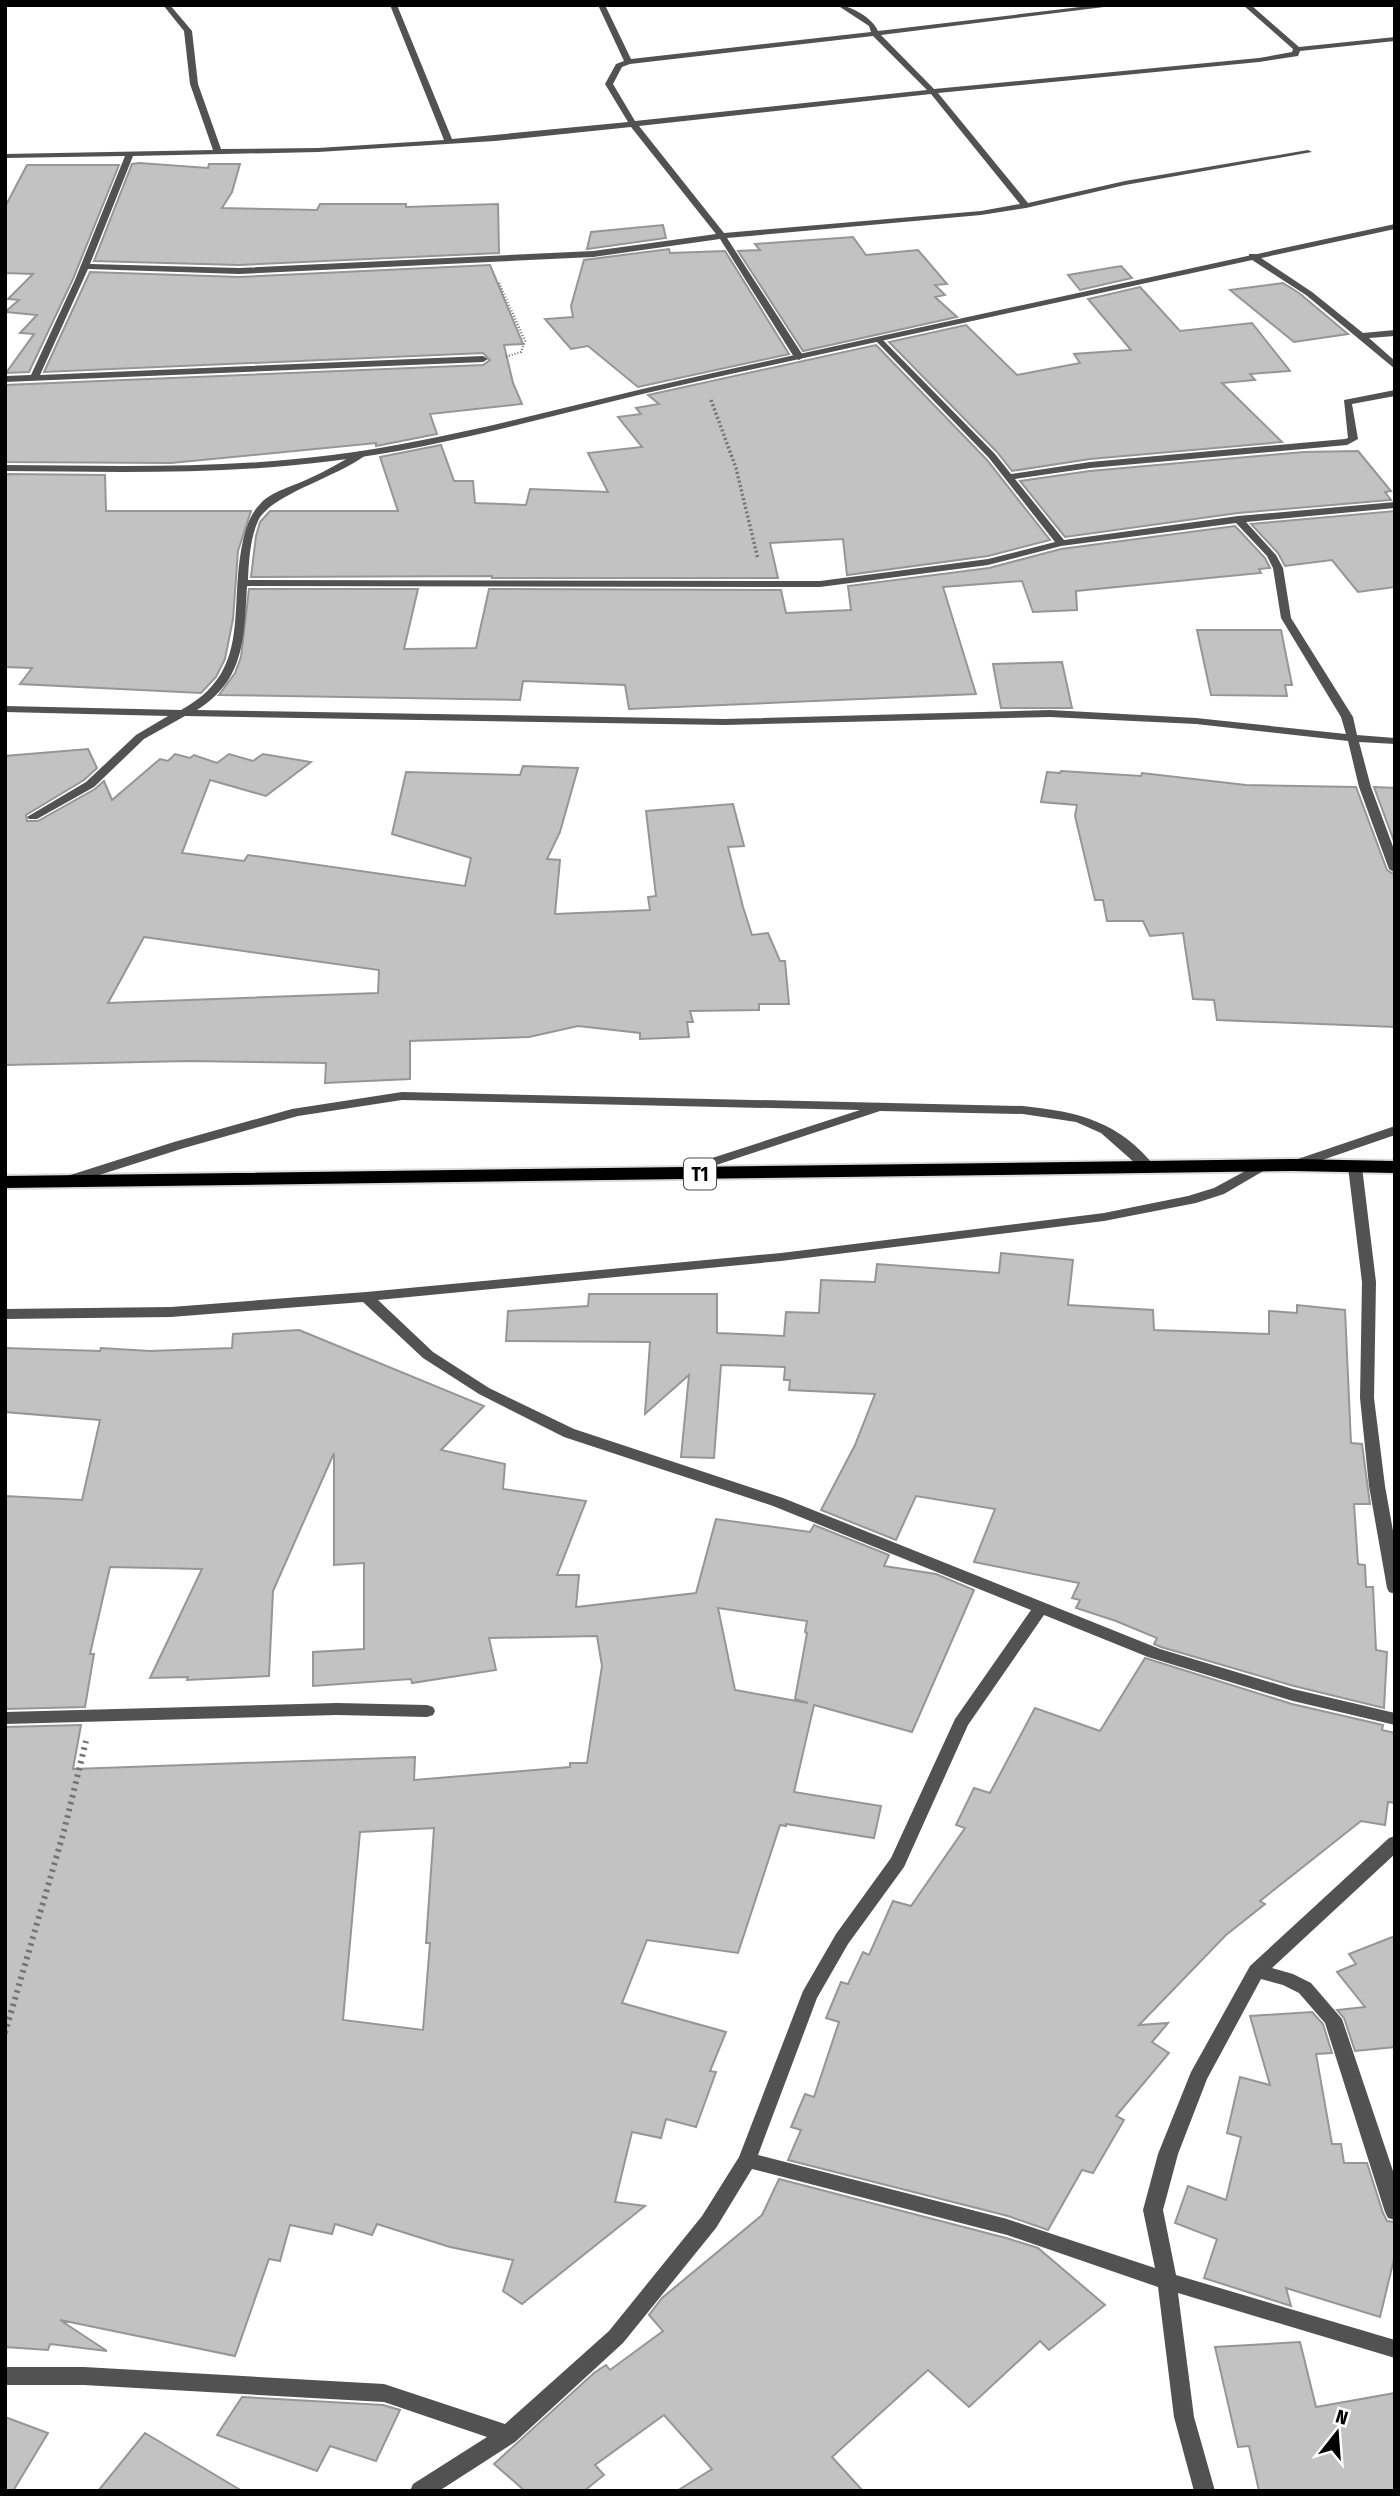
<svg xmlns="http://www.w3.org/2000/svg" width="1400" height="2496" font-family="'Fira Sans Condensed',sans-serif">
	<style>
		.building { fill: #c2c2c2; stroke: #969696; stroke-width: 2; fill-rule: evenodd }
		.lines { fill: none; stroke-linecap: round; stroke-linejoin: round }
		.trunk-casing { stroke: #dbdbdb; stroke-width: 4 }
		.path-far2 { stroke: #747474; stroke-width: 2.5; stroke-dasharray: 1 2; stroke-linecap: butt }
		.path-far1 { stroke: #747474; stroke-width: 3.5; stroke-dasharray: 2 2.5; stroke-linecap: butt }
		.path { stroke: #747474; stroke-width: 6; stroke-dasharray: 2.5 4.5; stroke-linecap: butt }
		.service { fill: #525252; fill-rule: evenodd }
		.minor { fill: #525252; fill-rule: evenodd }
		.tertiary { fill: #525252; fill-rule: evenodd }
		.trunk { fill: #000; fill-rule: evenodd }
		.labels { text-anchor: middle; dominant-baseline: central; stroke-width: 7; stroke-linejoin: round; paint-order: stroke }
		.shield { fill: #fff; stroke: #4c4c4c; stroke-width: 2 }
		.shield-label { font-size: 19px; font-weight: bold; fill: #000 }
	</style>
	<rect width="100%" height="100%" fill="#fff"/>
	<g class="building">
		<polygon points="139,163 208,168 209,164 240,164 232,192 222,208 317,210 320,204 406,204 406,207 498,204 499,253 239,265 94,261 132,164"/>
		<polygon points="27,165 119,165 73,279 29,372 6,373 34,334 20,333 37,315 5,312 19,300 8,299 33,274 5,273 5,207"/>
		<polygon points="663,225 666,238 587,249 591,232"/>
		<polygon points="853,237 866,255 918,250 947,284 935,285 945,295 935,297 957,317 803,351 738,251 760,250 755,244"/>
		<polygon points="669,249 670,253 725,251 789,354 638,387 588,346 571,349 545,319 573,317 571,306 584,260"/>
		<polygon points="490,265 523,344 504,345 513,383 522,404 430,414 437,434 376,446 376,443 171,463 5,462 5,385 483,365 490,360 483,353 44,372 90,272 239,277"/>
		<polygon points="1121,266 1132,278 1080,290 1068,275"/>
		<polygon points="1283,283 1299,293 1348,334 1294,342 1230,290"/>
		<polygon points="1140,287 1180,331 1252,323 1290,371 1250,374 1255,380 1222,383 1282,442 1090,459 1012,471 997,452 889,342 966,325 1017,375 1080,363 1074,354 1131,350 1088,299"/>
		<polygon points="876,345 987,460 1050,540 988,556 847,575 843,539 770,543 778,578 492,578 492,576 251,577 256,536 260,522 270,511 398,511 380,457 441,445 454,481 473,481 475,503 526,505 530,489 608,492 588,453 642,447 618,417 641,414 636,408 659,404 648,395"/>
		<polygon points="1358,451 1391,491 1385,492 1391,500 1238,513 1065,537 1020,481 1090,471 1304,452"/>
		<polygon points="5,474 105,475 106,511 251,511 238,551 233,619 225,659 216,677 201,693 20,684 32,668 5,667"/>
		<polygon points="1395,511 1395,587 1358,592 1332,560 1285,566 1278,553 1251,524"/>
		<polygon points="1235,526 1265,558 1270,568 1259,569 1261,573 1076,591 1077,610 1033,612 1022,581 943,587 976,694 629,709 625,685 523,681 520,700 219,695 235,673 241,657 249,589 418,589 404,649 476,648 489,589 781,590 786,613 851,610 848,586 989,568 1061,549"/>
		<polygon points="1197,630 1281,630 1292,685 1285,685 1287,696 1211,695"/>
		<polygon points="1062,662 1072,708 1001,708 993,664"/>
		<path d="M88,749L97,768L84,780L26,815L27,821H38L95,789L104,781L112,800L160,759L168,761L175,754L190,758L194,755L217,763L229,754L253,761L263,754L311,762L266,796L210,780L182,853L244,861L248,855L465,886L471,858L392,834L406,772L520,775L523,766L578,768L560,832L547,859L560,860L555,914L650,910L648,897L656,896L646,811L733,804L744,846L728,847L743,907L752,935L768,933L780,961H785L789,1004H759V1010L690,1011L693,1022H687L689,1037L640,1039V1033L578,1026L529,1037L410,1041V1079L325,1083L326,1063L189,1061L5,1065V756ZM144,937L379,970L378,993L108,1003Z"/>
		<polygon points="1061,771 1141,776 1142,773 1246,785 1356,787 1387,870 1395,875 1395,1027 1217,1020 1214,1000 1193,999 1183,933 1150,936 1143,921 1107,921 1103,900 1095,900 1075,816 1077,805 1041,802 1047,772 1060,773"/>
		<polygon points="1374,787 1395,788 1395,844"/>
		<polygon points="1001,1253 1073,1260 1068,1305 1153,1310 1154,1330 1269,1334 1269,1311 1297,1313 1297,1305 1345,1310 1351,1443 1362,1444 1370,1504 1354,1504 1358,1564 1365,1565 1366,1587 1373,1587 1376,1650 1387,1652 1384,1708 1294,1686 1161,1647 1154,1644 1157,1638 1116,1621 1076,1608 1080,1600 1072,1598 1079,1583 974,1562 995,1509 916,1496 896,1540 821,1510 855,1445 875,1394 789,1390 790,1380 784,1380 785,1367 721,1365 714,1458 681,1457 689,1375 645,1414 650,1342 506,1341 508,1311 588,1306 589,1294 717,1294 717,1333 784,1336 786,1312 819,1313 821,1280 875,1282 877,1264 999,1273"/>
		<path d="M299,1330L484,1406L441,1450L505,1464L503,1489L586,1501L557,1575H579L576,1607L696,1593L716,1519L810,1532L814,1525L889,1555L884,1566L936,1574L974,1590L912,1732L814,1705L794,1792L881,1806L874,1838L786,1824V1826L780,1825L738,1953L647,1940L622,2003L726,2032L710,2071L716,2072L696,2127L666,2119L661,2138L632,2132L615,2202L645,2206L522,2304L503,2291L513,2260L450,2247L377,2224L372,2235L335,2224L332,2234L290,2225L280,2261L269,2259L235,2356L60,2320L107,2351L50,2344L48,2350L5,2347V1727L81,1725L73,1769L415,1757L414,1780L570,1767V1763H587L602,1666L597,1636L489,1638L496,1670L412,1683L411,1679L313,1686V1652L364,1649V1563L334,1565V1453L273,1591L269,1676L187,1680L188,1677L150,1678L202,1569L110,1567L90,1654H94L85,1707L5,1709V1496L82,1500L100,1420L5,1412V1348L100,1351L101,1348L150,1351L232,1348L233,1334ZM718,1608L807,1621L805,1632L807,1633L795,1699L808,1703L735,1690ZM434,1828L426,1943H430L423,2030L343,2020L360,1832Z"/>
		<polygon points="1145,1658 1292,1704 1383,1725 1382,1730 1395,1733 1395,1803 1388,1802 1385,1825 1361,1821 1260,1901 1265,1904 1226,1935 1139,2025 1168,2023 1152,2042 1169,2053 1116,2116 1124,2120 1093,2173 1082,2170 1048,2230 1008,2216 788,2160 801,2130 791,2127 805,2094 814,2097 839,2022 826,2018 841,1982 848,1984 863,1952 869,1955 893,1901 911,1906 965,1828 956,1825 974,1788 990,1793 1035,1708 1100,1731"/>
		<polygon points="1395,1936 1395,2047 1355,2051 1344,2018 1337,2010 1365,2007 1337,1972 1356,1964 1349,1954"/>
		<polygon points="1312,2012 1323,2024 1332,2053 1316,2054 1332,2144 1341,2144 1344,2163 1367,2163 1383,2213 1387,2221 1395,2222 1395,2255 1380,2317 1286,2288 1291,2306 1204,2278 1217,2239 1175,2223 1188,2186 1226,2200 1241,2137 1227,2133 1240,2077 1270,2085 1250,2016"/>
		<polygon points="779,2179 1006,2238 1038,2248 1105,2305 1049,2350 1040,2341 969,2407 928,2370 832,2457 863,2491 677,2491 712,2469 664,2415 595,2465 604,2475 584,2491 525,2491 494,2464 594,2373 606,2365 610,2370 663,2331 649,2315 662,2298 762,2215"/>
		<polygon points="1300,2342 1316,2407 1395,2393 1395,2491 1259,2491 1249,2446 1238,2447 1215,2347"/>
		<polygon points="242,2397 383,2405 400,2410 376,2461 330,2446 317,2471 217,2435"/>
		<polygon points="5,2417 48,2433 13,2491 5,2491"/>
		<polygon points="145,2433 242,2491 98,2491"/>
	</g>
	<g class="lines">
		<defs>
			<polygon id="trunk" points="1293,1159 1395,1161 1395,1173 1293,1171 5,1188 5,1176"/>
		</defs>
		<use href="#trunk" class="trunk-casing"/>
		<polyline class="path-far2" points="499,283 525,341 521,352 505,357"/>
		<polyline class="path-far1" points="711,400 736,468 758,559"/>
		<polyline class="path" points="5,2033 64,1831 86,1741"/>
		<path class="service" d="M402,1092L1023,1106C1079,1112 1119,1121 1156,1168L1149,1172L1144,1171L1101,1133L1076,1122L1023,1114L880,1111L680,1177L673,1173L675,1170L860,1110L402,1100L298,1116L184,1148L74,1183L69,1184L62,1180L64,1177L174,1142L292,1109Z"/>
		<g class="minor">
			<path d="M163,5H170L192,31L198,84L221,149L318,148L444,140L390,5H397L452,139L628,122L605,84L616,64L624,61L598,5H605L631,59L871,32L869,26L837,5C850,5 873,18 878,31L1097,5H1120L881,35L934,89L1259,58L1292,52L1293,49L1243,5H1251L1299,47L1395,37V41L1300,51L1298,56L1259,62L938,93L1028,203L1125,181L1308,150L1312,152L1125,185L1026,208L981,215L727,238L804,357L799,360L794,357L720,239L593,257L239,274L88,269L40,375L483,356L488,359L483,362L5,382V376L31,375L75,280L125,156L5,158V154L213,150L190,84L184,31ZM873,36L927,90L635,121L613,84L622,67L630,64ZM931,94L1020,204L981,211L724,233L639,126ZM631,127L716,234L593,251L239,268L90,264L133,156L318,152L495,141Z"/>
			<polygon points="1249,254 1255,254 1312,292 1363,333 1395,330 1395,336 1369,338 1395,361 1395,369 1306,295 1249,258"/>
			<path d="M880,337L995,454L1011,474L1090,462L1345,439L1348,438L1344,400L1395,390V396L1352,404L1358,439L1347,445L1090,468L1015,479L1064,540L1238,516L1395,502V508L1246,522L1276,555L1283,568L1291,618L1353,717L1357,735L1395,738V744L1359,742L1371,787L1395,852V873L1389,869L1359,787L1348,741L1196,724L1050,717L725,725L185,716L144,739L94,787L37,819H29L27,817L86,782L136,735L168,716L5,712V706L181,710C250,673 230,615 241,551C244,534 248,516 261,503C272,491 294,486 308,479C326,471 343,461 360,451L368,453C342,476 270,494 258,521C250,539 249,560 248,580L820,581L988,559L1055,542L989,458L877,342L876,340ZM1236,523L1267,556L1273,568L1281,618L1341,717L1346,734L1196,718L1050,710L725,719L197,710C245,680 244,638 247,586L820,587L988,565L1061,546Z"/>
			<polygon points="1395,1126 1395,1135 1299,1168 1289,1168 1287,1165 1289,1162"/>
			<polygon points="1260,1163 1267,1167 1265,1170 1224,1194 1196,1203 1104,1221 781,1261 378,1300 433,1352 489,1388 574,1429 783,1498 1160,1649 1293,1689 1395,1713 1395,1725 1293,1701 1148,1657 1044,1615 968,1725 904,1867 848,1944 817,1998 758,2155 1007,2219 1155,2268 1143,2210 1158,2154 1191,2072 1250,1966 1389,1838 1395,1836 1395,1854 1272,1968 1293,1974 1311,1983 1342,2019 1395,2177 1395,2220 1388,2218 1385,2212 1325,2023 1299,1993 1283,1985 1261,1979 1207,2079 1178,2154 1163,2210 1176,2275 1395,2340 1395,2358 1178,2293 1194,2417 1215,2491 1194,2491 1174,2417 1158,2287 1007,2235 752,2169 716,2228 623,2343 515,2442 439,2491 410,2491 413,2484 487,2437 384,2402 84,2385 5,2385 5,2367 84,2367 384,2384 505,2424 609,2331 702,2216 739,2157 803,1991 836,1934 891,1858 955,1719 1031,1610 773,1506 564,1437 479,1394 423,1358 363,1302 171,1317 5,1319 5,1309 171,1307 366,1292 781,1253 1104,1213 1188,1196 1214,1188"/>
			<polygon points="1355,1163 1362,1167 1376,1282 1374,1398 1385,1486 1395,1542 1395,1594 1389,1592 1387,1588 1369,1486 1360,1398 1362,1282 1348,1167"/>
			<polygon points="337,1703 427,1705 433,1707 435,1711 433,1715 427,1717 337,1715 5,1724 5,1712"/>
		</g>
		<path class="tertiary" d="M1395,224V229C1159,280 922,332 686,384C568,410 453,446 332,461C224,475 114,472 5,471V465C114,466 224,469 332,455C452,440 568,405 686,379C922,327 1159,275 1395,224Z"/>
		<use href="#trunk" class="trunk"/>
	</g>
	<g class="labels">
		<rect class="shield" x="684" y="1158.5" width="32" height="31" rx="5"/>
		<g class="shield-label">
			<text x="700" y="1174">T1</text>
		</g>
	</g>
	<rect width="1400" height="2496" fill="none" stroke="#000000" stroke-width="14"/>
	<g transform="translate(1337 2433) rotate(17)" stroke="#ffffff" stroke-width="5" paint-order="stroke">
	<path d="M0-5L12 26L0 18L-12 26Z" fill="#000000"/>
	<text y="-10" font-size="19" font-weight="bold" text-anchor="middle" fill="#000000">N</text>
	</g>
</svg>
